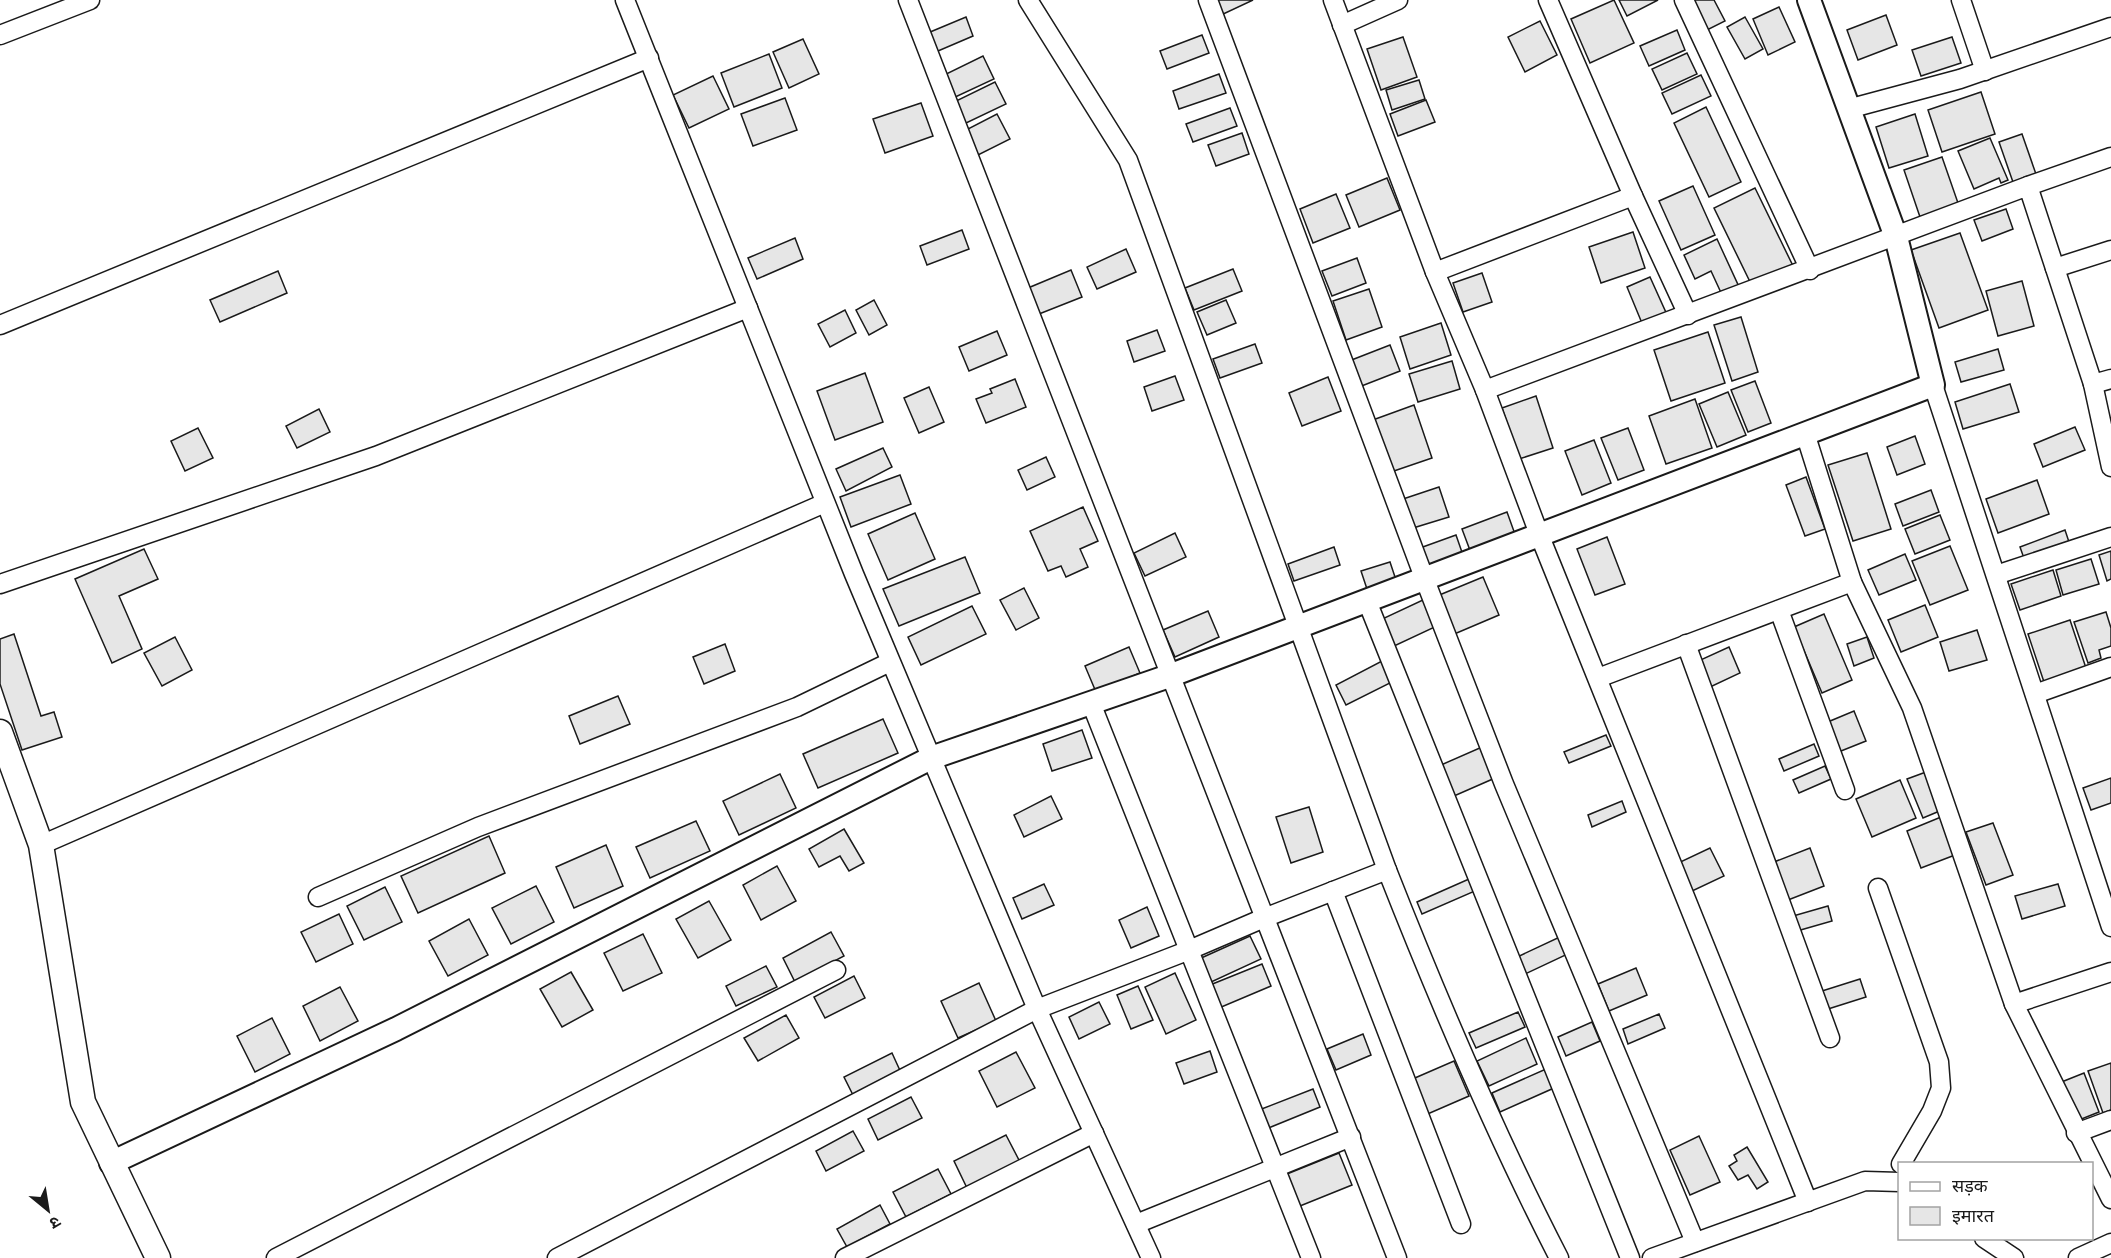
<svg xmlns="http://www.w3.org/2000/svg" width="2111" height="1258" font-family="'Open Sans','Noto Sans Devanagari',sans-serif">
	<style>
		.building { fill: #e6e6e6; stroke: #1a1a1a; stroke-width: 1.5 }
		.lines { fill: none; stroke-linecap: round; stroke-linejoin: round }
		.minor-casing { stroke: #1a1a1a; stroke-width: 21 }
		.tertiary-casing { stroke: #1a1a1a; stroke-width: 26 }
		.secondary-casing { stroke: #1a1a1a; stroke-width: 27 }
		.minor { stroke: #fff; stroke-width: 18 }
		.tertiary { stroke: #fff; stroke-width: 22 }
		.secondary { stroke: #fff; stroke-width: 24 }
	</style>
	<rect width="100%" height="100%" fill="#fff"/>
	<g class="building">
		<polygon points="1211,0 1253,0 1219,16"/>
		<polygon points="1614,0 1634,43 1590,63 1571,19"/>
		<polygon points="1619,0 1658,0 1627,16"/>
		<polygon points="1689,0 1714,0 1725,21 1705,31"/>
		<polygon points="1779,7 1795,42 1768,55 1753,19"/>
		<polygon points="1886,15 1897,45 1858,60 1847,30"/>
		<polygon points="966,17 973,36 931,54 923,35"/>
		<polygon points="1745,17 1763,49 1745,59 1727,27"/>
		<polygon points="1540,21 1557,55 1525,72 1508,37"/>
		<polygon points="1677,30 1685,50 1649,66 1640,46"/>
		<polygon points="1202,35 1209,53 1167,69 1160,51"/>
		<polygon points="1403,37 1417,77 1381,90 1367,49"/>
		<polygon points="1952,37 1961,63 1921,76 1912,50"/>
		<polygon points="803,39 819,74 789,88 773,52"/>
		<polygon points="1687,53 1697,74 1662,90 1652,69"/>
		<polygon points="769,54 782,88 734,107 721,73"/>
		<polygon points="983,56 994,79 951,99 940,77"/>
		<polygon points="1219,74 1226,93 1179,109 1173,91"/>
		<polygon points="1701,75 1711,96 1672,114 1662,93"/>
		<polygon points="713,76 729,109 689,128 673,95"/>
		<polygon points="1419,80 1425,99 1392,110 1386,90"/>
		<polygon points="995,82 1006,104 964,124 954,102"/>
		<polygon points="1981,92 1995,134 1942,152 1928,110"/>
		<polygon points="785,98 797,130 753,146 741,114"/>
		<polygon points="1426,100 1435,122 1398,136 1390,114"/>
		<polygon points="921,103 933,136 885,153 873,119"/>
		<polygon points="1706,107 1741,182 1709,197 1674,123"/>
		<polygon points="1230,108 1237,126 1193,142 1186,124"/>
		<polygon points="997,114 1010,139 976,156 964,131"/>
		<polygon points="1915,114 1928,156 1889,168 1876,127"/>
		<polygon points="1242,133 1249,154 1216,166 1208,145"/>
		<polygon points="2022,134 2037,177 2014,185 1999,142"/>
		<polygon points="1990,138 2008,180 2001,183 1999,178 1974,189 1958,151"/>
		<polygon points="1942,157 1958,203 1920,217 1904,170"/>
		<polygon points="1387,178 1400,210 1359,227 1346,195"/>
		<polygon points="1693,186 1715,235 1681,250 1659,201"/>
		<polygon points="1755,188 1795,270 1754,290 1714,208"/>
		<polygon points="1336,194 1350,228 1313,243 1300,209"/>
		<polygon points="2006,209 2013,229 1982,241 1974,220"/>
		<polygon points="962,230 969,249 927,265 920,246"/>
		<polygon points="1633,232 1645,268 1601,283 1589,247"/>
		<polygon points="1960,233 1988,310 1939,328 1911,250"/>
		<polygon points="795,238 803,259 757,279 748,258"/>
		<polygon points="1717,239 1740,289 1723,297 1711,271 1695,279 1684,255"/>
		<polygon points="1126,249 1136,272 1097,289 1087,267"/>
		<polygon points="1357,258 1366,283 1332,296 1322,271"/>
		<polygon points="1233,269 1242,291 1194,310 1185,288"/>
		<polygon points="1071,270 1082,297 1039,314 1028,288"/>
		<polygon points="278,271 287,293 220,322 210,300"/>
		<polygon points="1482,273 1492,302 1463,312 1453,283"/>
		<polygon points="1650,277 1668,317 1644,328 1627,287"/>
		<polygon points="2022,281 2034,326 1998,336 1986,291"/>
		<polygon points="1369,289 1382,327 1346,340 1333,301"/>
		<polygon points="874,300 887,325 869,335 856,310"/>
		<polygon points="1226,300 1236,323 1207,335 1197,312"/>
		<polygon points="845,310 856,333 830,347 818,324"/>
		<polygon points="1741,317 1758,372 1732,381 1714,325"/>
		<polygon points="1441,323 1451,355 1410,369 1400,337"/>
		<polygon points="1157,330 1165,351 1134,362 1127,341"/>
		<polygon points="997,331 1007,355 969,371 959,347"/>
		<polygon points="1708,332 1725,383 1671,401 1654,350"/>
		<polygon points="1255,344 1262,363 1220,378 1213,359"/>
		<polygon points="1390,345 1400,371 1359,387 1349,361"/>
		<polygon points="1998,349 2004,370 1961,382 1955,362"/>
		<polygon points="1452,361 1460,389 1418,402 1409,374"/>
		<polygon points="865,373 883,422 835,440 817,391"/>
		<polygon points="1175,376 1184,400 1152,411 1144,387"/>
		<polygon points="1328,377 1341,411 1302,426 1289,393"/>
		<polygon points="1015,379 1026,407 986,423 976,399 992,393 990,389"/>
		<polygon points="1755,381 1771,423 1748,432 1731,390"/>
		<polygon points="2010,384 2019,412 1963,429 1955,402"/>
		<polygon points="929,387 944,422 919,433 904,398"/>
		<polygon points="1728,392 1746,435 1717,447 1699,404"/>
		<polygon points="1536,396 1553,448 1519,459 1502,408"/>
		<polygon points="1695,399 1712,448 1666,464 1649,416"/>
		<polygon points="1414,405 1432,458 1388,473 1370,421"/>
		<polygon points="319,409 330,432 297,448 286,426"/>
		<polygon points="2075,427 2085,450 2043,467 2034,444"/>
		<polygon points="198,428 213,458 185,471 171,441"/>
		<polygon points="1628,428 1644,470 1618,480 1601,438"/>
		<polygon points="1915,436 1925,464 1897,475 1887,447"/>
		<polygon points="1594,440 1611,483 1582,495 1565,451"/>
		<polygon points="883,448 892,467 846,491 836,469"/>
		<polygon points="1867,453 1891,529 1853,541 1828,465"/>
		<polygon points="1046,457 1055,477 1027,490 1018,470"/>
		<polygon points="900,475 911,504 851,527 840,497"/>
		<polygon points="1806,477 1825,529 1805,536 1786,485"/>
		<polygon points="2037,480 2049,514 1998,533 1986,499"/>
		<polygon points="1439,487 1449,517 1413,528 1403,499"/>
		<polygon points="1931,490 1939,512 1903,526 1895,504"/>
		<polygon points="1083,507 1098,541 1080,549 1088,567 1066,577 1061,566 1048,571 1030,531"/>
		<polygon points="1507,512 1516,537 1471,553 1462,529"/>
		<polygon points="915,513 935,559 888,580 868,534"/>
		<polygon points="1940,515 1950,540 1915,554 1905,529"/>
		<polygon points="2065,530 2071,548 2026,564 2020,547"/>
		<polygon points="1175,533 1186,557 1145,576 1134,553"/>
		<polygon points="1456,535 1464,558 1429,571 1420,548"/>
		<polygon points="1607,537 1625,584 1595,595 1577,549"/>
		<polygon points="1950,546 1968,590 1930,605 1912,561"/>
		<polygon points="1334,547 1340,565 1294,581 1288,564"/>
		<polygon points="144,549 158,579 119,596 142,649 112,663 75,579"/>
		<polygon points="2111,551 2111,579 2107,581 2099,555"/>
		<polygon points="1905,554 1916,580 1879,595 1868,570"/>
		<polygon points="965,557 980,593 899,626 883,589"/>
		<polygon points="2091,559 2099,584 2063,595 2056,570"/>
		<polygon points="1390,562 1397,583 1368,592 1361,571"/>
		<polygon points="2053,570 2061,596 2020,610 2011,584"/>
		<polygon points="1483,577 1499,615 1452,635 1437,596"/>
		<polygon points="1024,588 1039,618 1016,630 1000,600"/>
		<polygon points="1425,599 1437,626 1392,647 1380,620"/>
		<polygon points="1925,605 1938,637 1901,652 1888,620"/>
		<polygon points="972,606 986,634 921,665 908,637"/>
		<polygon points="1208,611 1219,637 1175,657 1163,630"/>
		<polygon points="2106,612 2111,628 2111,646 2099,650 2101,658 2088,663 2074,622"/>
		<polygon points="1824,614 1852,680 1822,693 1794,627"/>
		<polygon points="2070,620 2086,668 2044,682 2028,634"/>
		<polygon points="1977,630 1987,660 1949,671 1940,642"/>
		<polygon points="14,634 41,716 54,712 62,737 22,750 0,684 0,639"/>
		<polygon points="175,637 192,670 162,686 144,653"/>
		<polygon points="1867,637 1874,658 1854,666 1847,644"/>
		<polygon points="725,644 735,671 704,684 693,657"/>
		<polygon points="1129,647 1140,673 1096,692 1085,666"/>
		<polygon points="1729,647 1740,673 1708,688 1696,662"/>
		<polygon points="1382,661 1392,682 1346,705 1336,685"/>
		<polygon points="618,696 630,724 580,744 569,716"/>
		<polygon points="1854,711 1866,741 1836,753 1823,724"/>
		<polygon points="883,719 898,753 818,788 803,754"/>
		<polygon points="1082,730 1092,758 1052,771 1043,744"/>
		<polygon points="1606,735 1611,746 1569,763 1564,752"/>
		<polygon points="1814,744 1819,756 1784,771 1779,759"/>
		<polygon points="1482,747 1495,778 1454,796 1441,765"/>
		<polygon points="1825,766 1831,779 1799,793 1793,780"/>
		<polygon points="1926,772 1942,810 1923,818 1907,779"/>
		<polygon points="780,774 796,808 739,835 723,801"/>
		<polygon points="2111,778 2111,803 2091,810 2083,788"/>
		<polygon points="1900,780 1916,818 1872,837 1856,799"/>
		<polygon points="1051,796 1062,819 1024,837 1014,815"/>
		<polygon points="1622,801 1626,812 1592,827 1588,815"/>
		<polygon points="1309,807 1323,852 1291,863 1276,817"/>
		<polygon points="1941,817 1955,855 1921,868 1907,831"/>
		<polygon points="696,821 710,851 650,878 636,847"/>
		<polygon points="1993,823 2013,875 1986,885 1966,832"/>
		<polygon points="844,829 864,863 849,871 840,856 819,867 809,849"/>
		<polygon points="489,836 505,873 418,913 401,876"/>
		<polygon points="606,845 623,886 574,908 556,867"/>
		<polygon points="1710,848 1724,876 1690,892 1676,864"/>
		<polygon points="1810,848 1824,886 1788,900 1774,862"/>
		<polygon points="777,866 796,901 761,920 743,885"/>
		<polygon points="1469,879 1475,891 1422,914 1417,902"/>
		<polygon points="1044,884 1054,905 1022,919 1013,898"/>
		<polygon points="2058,884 2065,906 2022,919 2015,896"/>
		<polygon points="536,886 554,922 511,944 492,908"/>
		<polygon points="385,887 402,922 364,940 347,906"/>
		<polygon points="709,901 731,940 698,958 676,919"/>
		<polygon points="1828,906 1832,921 1797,931 1793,916"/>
		<polygon points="1147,907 1159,936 1131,948 1119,920"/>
		<polygon points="339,914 353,944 316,962 301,932"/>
		<polygon points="469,919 488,955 448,976 429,941"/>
		<polygon points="831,932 844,956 795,982 783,958"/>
		<polygon points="643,934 662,973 623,991 604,953"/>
		<polygon points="1564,935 1572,952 1523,975 1515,958"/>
		<polygon points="1250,936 1261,959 1209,983 1199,959"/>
		<polygon points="1262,964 1271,986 1219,1008 1210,985"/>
		<polygon points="766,966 777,987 736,1006 726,986"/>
		<polygon points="1636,968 1647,995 1609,1011 1598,984"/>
		<polygon points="571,972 593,1010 562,1027 540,989"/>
		<polygon points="1175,973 1196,1020 1166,1034 1145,987"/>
		<polygon points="854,976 865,998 825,1018 814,997"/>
		<polygon points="1860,979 1866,997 1828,1009 1822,991"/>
		<polygon points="979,983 996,1021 958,1038 941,1001"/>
		<polygon points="1138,986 1153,1020 1131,1029 1117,995"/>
		<polygon points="340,987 358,1021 320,1041 303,1006"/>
		<polygon points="1099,1002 1110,1024 1079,1039 1069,1017"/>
		<polygon points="1518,1012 1525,1027 1476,1048 1469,1033"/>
		<polygon points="1659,1014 1665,1028 1628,1044 1623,1029"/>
		<polygon points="786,1015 799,1038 758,1061 744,1038"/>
		<polygon points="272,1018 290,1054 255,1072 237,1036"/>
		<polygon points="1592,1022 1600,1041 1566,1056 1558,1037"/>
		<polygon points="1363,1034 1371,1055 1336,1070 1327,1049"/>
		<polygon points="1526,1038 1537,1064 1489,1086 1477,1061"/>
		<polygon points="1210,1051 1217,1072 1184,1084 1176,1063"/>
		<polygon points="1016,1052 1035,1088 997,1107 979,1071"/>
		<polygon points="892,1053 902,1075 855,1099 844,1077"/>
		<polygon points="1454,1061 1469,1096 1423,1116 1408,1081"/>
		<polygon points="2111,1063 2111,1110 2103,1113 2088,1071"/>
		<polygon points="1546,1069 1554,1088 1500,1112 1492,1093"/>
		<polygon points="2084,1073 2099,1112 2074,1122 2059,1083"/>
		<polygon points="1313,1089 1320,1107 1266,1129 1259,1110"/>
		<polygon points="911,1097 922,1118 878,1140 868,1119"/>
		<polygon points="853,1131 864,1151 826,1171 816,1151"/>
		<polygon points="1006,1135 1020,1162 967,1188 954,1161"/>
		<polygon points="1699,1136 1720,1182 1690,1195 1670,1150"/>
		<polygon points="1747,1147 1768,1182 1757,1189 1748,1175 1738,1180 1729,1166 1737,1161 1734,1155"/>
		<polygon points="1339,1153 1352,1185 1295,1208 1282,1176"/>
		<polygon points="938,1169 951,1194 906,1217 893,1192"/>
		<polygon points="880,1205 890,1224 847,1247 837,1229"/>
	</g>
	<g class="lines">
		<defs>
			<g id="minor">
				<polyline points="625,0 854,574 1037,1009 1151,1258"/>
				<polyline points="908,0 1397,1258"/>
				<path d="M1028,0L1128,160L1387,870C1439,1002 1494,1132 1559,1258"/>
				<polyline points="1208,0 1425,580 1504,784 1695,1242"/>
				<polyline points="1333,0 1435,272 1485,390 1539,534 1808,1202"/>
				<polyline points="1548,0 1633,196 1688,315"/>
				<polyline points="1684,0 1810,270"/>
				<polyline points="1961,0 1985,71"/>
				<polyline points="1342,25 1398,0"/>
				<polyline points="0,35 90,0"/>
				<polyline points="1848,109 1960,79 2111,27"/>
				<polyline points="2028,186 2111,157"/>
				<polyline points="2055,268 2111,250"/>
				<polyline points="1435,272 1633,196"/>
				<polyline points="0,325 649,58"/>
				<polyline points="2093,384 2111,467"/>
				<polyline points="1933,385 2111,927"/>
				<polyline points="1485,390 2028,186 2093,384 2111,379"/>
				<polyline points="1805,433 1852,582 1912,708 2014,1004"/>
				<polyline points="1996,575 2111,537"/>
				<polyline points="0,584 376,456 748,308"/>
				<polyline points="1367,601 1630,1258"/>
				<polyline points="1779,610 1845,790"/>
				<polyline points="1686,644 1830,1038"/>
				<polyline points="1598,678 1852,582"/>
				<polyline points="2035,694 2111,667"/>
				<polyline points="1091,703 1311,1258"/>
				<polyline points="41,845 825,503"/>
				<polyline points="1878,888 1939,1062 1941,1088 1932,1111 1901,1164"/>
				<polyline points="1333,891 1461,1224"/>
				<polyline points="318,897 478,827 797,707 890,662"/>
				<polyline points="2111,972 2014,1004 2111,1199"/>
				<polyline points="2076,1133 2111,1120"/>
				<polyline points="1136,1224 1351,1137"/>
				<polyline points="1984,1238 2014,1258"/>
				<polyline points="276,1258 836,970"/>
				<polyline points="557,1258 1037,1009 1187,951 1264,918 1387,870"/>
				<polyline points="845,1258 1094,1133"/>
				<polyline points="1652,1258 1865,1181 1900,1182"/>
				<polyline points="2078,1258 2111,1243"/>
			</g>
			<polyline id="tertiary" points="111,1163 396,1029 931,758 1169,676 1933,385 1896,237 1809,0"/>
			<polyline id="secondary" points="0,732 41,845 83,1102 158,1258"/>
		</defs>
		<use href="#minor" class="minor-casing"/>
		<use href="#tertiary" class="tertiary-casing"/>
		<use href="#secondary" class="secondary-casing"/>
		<use href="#minor" class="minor"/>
		<use href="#tertiary" class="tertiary"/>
		<use href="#secondary" class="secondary"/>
	</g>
	<rect x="1898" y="1162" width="195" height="78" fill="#ffffff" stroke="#a3a3a3" stroke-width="1.5"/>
	<rect x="1910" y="1182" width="30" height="9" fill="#ffffff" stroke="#a3a3a3" stroke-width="1.5"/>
	<text x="1952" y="1192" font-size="18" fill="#1a1a1a">सड़क</text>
	<rect x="1910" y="1207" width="30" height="18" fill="#e6e6e6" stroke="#a3a3a3" stroke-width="1.5"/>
	<text x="1952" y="1222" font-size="18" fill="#1a1a1a">इमारत</text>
	<g transform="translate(48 1210) rotate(150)" stroke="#ffffff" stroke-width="4.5" paint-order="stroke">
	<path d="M0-4.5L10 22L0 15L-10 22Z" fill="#1a1a1a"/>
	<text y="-9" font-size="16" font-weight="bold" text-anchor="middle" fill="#1a1a1a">उ</text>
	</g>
</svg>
